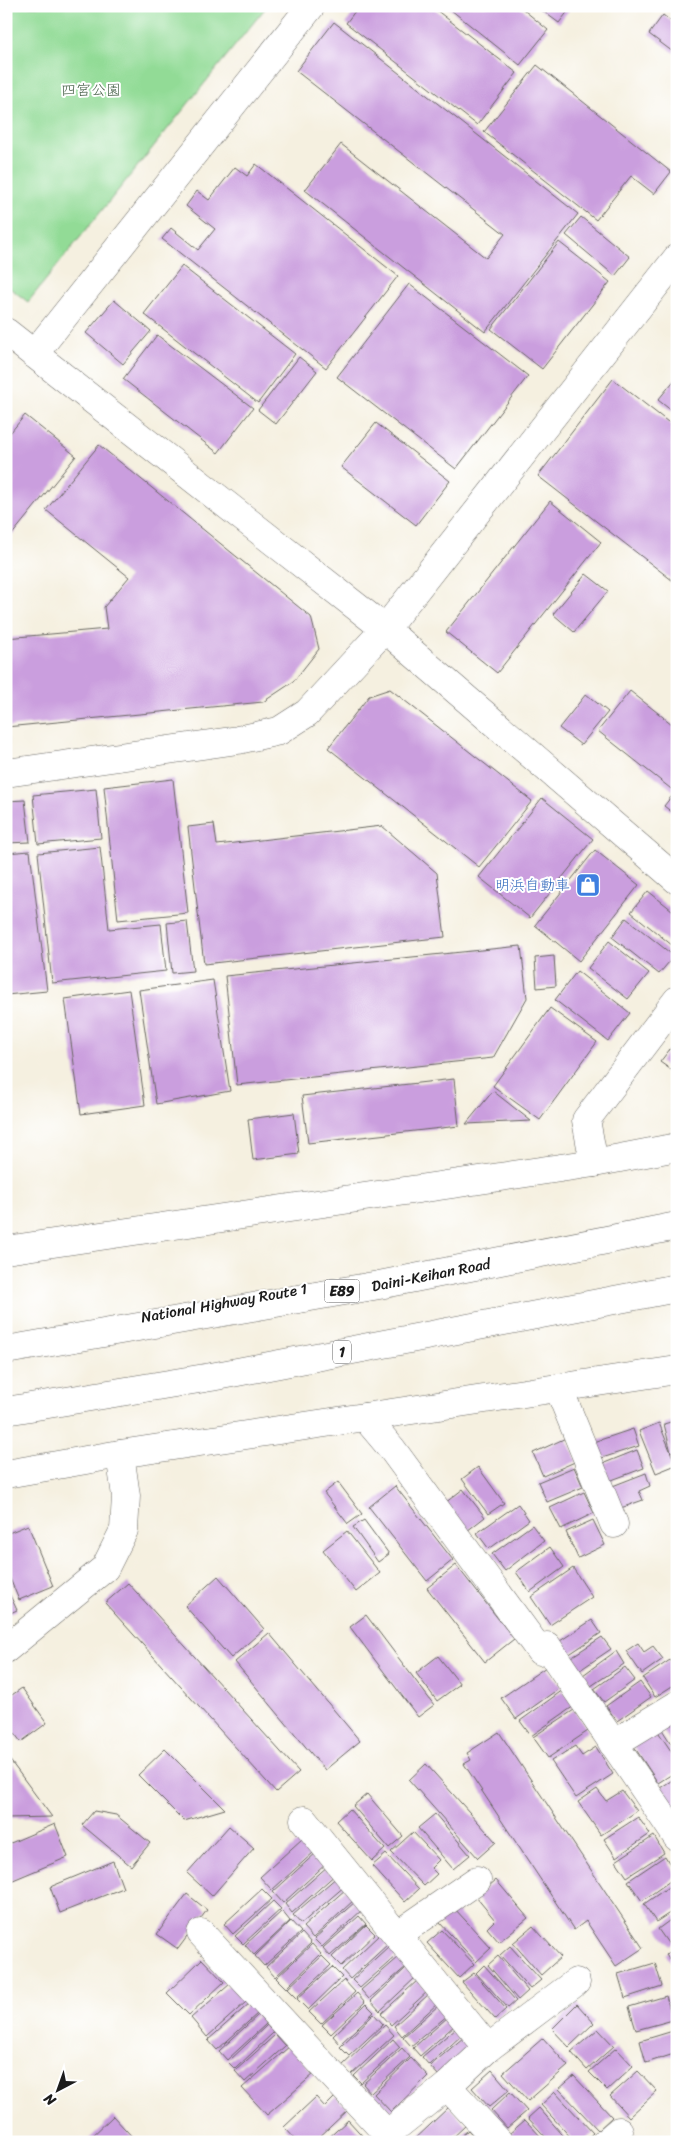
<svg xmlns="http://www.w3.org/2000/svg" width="683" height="2148" font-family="Sriracha,'Klee One',sans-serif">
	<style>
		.green { fill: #92db96; stroke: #577c59 }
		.building { fill: #ca9ede }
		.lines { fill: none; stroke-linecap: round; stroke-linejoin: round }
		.minor-casing { stroke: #686661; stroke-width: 29 }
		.highway-casing { stroke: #686661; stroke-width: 29 }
		.minor { stroke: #fff; stroke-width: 28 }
		.highway { stroke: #fff; stroke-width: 28 }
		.labels { text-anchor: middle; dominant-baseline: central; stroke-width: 4; stroke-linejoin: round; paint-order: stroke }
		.shield { fill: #fff; stroke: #606060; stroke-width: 1 }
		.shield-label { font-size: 14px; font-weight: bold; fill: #1c1c1c }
		.park-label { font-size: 15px; fill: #455f47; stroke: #fff }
		.shop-label { font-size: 15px; fill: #366cbe; stroke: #fff; text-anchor: end }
		.street-label { font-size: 15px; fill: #1c1c1c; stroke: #fff }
	</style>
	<rect width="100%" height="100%" fill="#fff"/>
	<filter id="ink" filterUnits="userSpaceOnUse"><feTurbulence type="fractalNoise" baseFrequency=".02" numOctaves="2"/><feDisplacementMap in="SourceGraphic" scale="10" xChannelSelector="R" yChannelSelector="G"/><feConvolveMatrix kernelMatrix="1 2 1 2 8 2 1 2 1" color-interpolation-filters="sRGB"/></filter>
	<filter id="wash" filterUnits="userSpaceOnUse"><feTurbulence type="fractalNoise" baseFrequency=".0096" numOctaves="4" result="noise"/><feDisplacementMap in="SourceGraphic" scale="20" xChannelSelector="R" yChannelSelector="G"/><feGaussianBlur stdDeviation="1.12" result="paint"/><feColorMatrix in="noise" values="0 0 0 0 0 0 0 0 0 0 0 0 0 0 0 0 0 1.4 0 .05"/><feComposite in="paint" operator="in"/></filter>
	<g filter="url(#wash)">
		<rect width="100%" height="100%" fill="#f5f0e0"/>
		<polygon class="green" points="6,6 267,6 28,302 6,285"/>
		<g id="blocks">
			<g class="building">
				<polygon points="359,6 431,6 517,73 477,125 346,23"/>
				<polygon points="446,6 519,6 548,30 520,65"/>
				<polygon points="536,6 572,6 559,23"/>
				<polygon points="663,15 677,26 677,55 649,34"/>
				<polygon points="334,22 578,214 485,332 305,190 341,144 486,258 505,234 296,71"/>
				<polygon points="537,65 671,172 654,194 631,176 596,220 484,132"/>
				<polygon points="256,164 398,276 326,368 162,239 171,228 198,250 215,229 186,206 197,191 209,200 235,167 247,176"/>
				<polygon points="581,217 630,257 615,276 566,235"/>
				<polygon points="559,242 610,282 542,369 491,329"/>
				<polygon points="182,266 295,354 258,403 144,314"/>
				<polygon points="409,284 528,376 456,469 337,377"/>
				<polygon points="114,300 151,331 123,364 86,333"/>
				<polygon points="157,335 253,408 218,453 123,379"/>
				<polygon points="299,357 317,371 276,424 258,410"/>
				<polygon points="677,377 677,415 658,400"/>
				<polygon points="613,379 677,429 677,584 538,476"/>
				<polygon points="25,415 76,456 6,542 6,438"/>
				<polygon points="376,423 450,481 416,525 341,467"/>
				<polygon points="99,445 311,617 319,649 293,682 263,702 6,727 6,638 107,629 104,607 129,577 46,510"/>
				<polygon points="550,501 601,542 497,673 446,632"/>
				<polygon points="586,574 608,591 574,632 553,614"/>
				<polygon points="390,689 532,801 479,867 328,748 369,696"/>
				<polygon points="630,691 677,728 677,816 664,806 675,792 598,731"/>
				<polygon points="586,694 608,712 581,745 559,728"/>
				<polygon points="173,779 188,913 118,920 104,787"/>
				<polygon points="96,789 101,838 38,844 33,795"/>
				<polygon points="542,798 593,839 530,918 479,877"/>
				<polygon points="25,800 30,842 6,843 6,801"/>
				<polygon points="214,824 217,845 382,826 437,873 445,937 204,964 188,827"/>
				<polygon points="100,847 109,929 161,924 166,971 52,983 38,853"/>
				<polygon points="595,850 639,885 579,961 535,925"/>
				<polygon points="30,851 47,991 6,995 6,853"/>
				<polygon points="648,891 677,914 677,941 673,946 631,912"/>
				<polygon points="626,918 674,956 659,974 612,937"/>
				<polygon points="187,921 193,971 172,973 167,923"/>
				<polygon points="609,941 649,973 628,999 588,968"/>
				<polygon points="521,946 527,998 493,1058 237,1085 225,976"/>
				<polygon points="554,956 556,986 537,988 535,958"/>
				<polygon points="577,971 630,1013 608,1041 555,1000"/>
				<polygon points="213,980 230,1091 156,1104 139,990"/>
				<polygon points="129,990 145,1105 81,1114 65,999"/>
				<polygon points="550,1008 597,1042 540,1120 493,1086"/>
				<polygon points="677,1040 677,1074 660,1062"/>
				<polygon points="454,1079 459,1126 308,1143 302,1096"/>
				<polygon points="493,1091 531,1121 466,1124"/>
				<polygon points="294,1113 299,1154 253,1160 248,1119"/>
				<polygon points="677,1420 677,1450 671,1452 664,1424"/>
				<polygon points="659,1423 676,1465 656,1473 639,1431"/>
				<polygon points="633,1429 639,1446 599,1459 594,1442"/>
				<polygon points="566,1438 577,1461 543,1476 533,1453"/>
				<polygon points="637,1450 644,1468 609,1481 602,1464"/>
				<polygon points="478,1467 504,1503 488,1514 462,1479"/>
				<polygon points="574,1467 583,1487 547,1502 538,1482"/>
				<polygon points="646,1473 650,1486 639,1491 643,1500 618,1509 610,1487"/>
				<polygon points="338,1482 362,1514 348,1524 324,1493"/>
				<polygon points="395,1486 453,1560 427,1581 369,1507"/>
				<polygon points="463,1489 485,1517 467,1531 445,1503"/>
				<polygon points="584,1492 594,1513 561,1529 550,1508"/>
				<polygon points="518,1504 529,1520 489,1549 477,1533"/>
				<polygon points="364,1520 389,1554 378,1562 353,1527"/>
				<polygon points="593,1520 605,1545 578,1558 566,1532"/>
				<polygon points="28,1525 53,1586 19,1600 6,1569 6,1534"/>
				<polygon points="532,1525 544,1541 505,1571 492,1554"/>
				<polygon points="347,1531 380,1573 356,1592 323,1550"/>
				<polygon points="550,1547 564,1567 530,1592 516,1572"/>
				<polygon points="456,1565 514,1639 485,1662 427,1588"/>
				<polygon points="573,1568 592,1597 550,1625 531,1597"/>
				<polygon points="218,1576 264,1629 231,1658 185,1606"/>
				<polygon points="128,1583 299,1772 276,1792 105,1603"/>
				<polygon points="6,1587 17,1610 6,1615"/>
				<polygon points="366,1615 434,1705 418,1717 350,1627"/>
				<polygon points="592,1620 601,1633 568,1655 560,1641"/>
				<polygon points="269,1633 360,1741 325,1770 235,1662"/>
				<polygon points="602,1637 611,1649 580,1670 571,1657"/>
				<polygon points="638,1643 644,1652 653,1646 663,1659 642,1674 626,1651"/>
				<polygon points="616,1651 624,1664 591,1686 583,1675"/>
				<polygon points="438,1656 460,1684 437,1701 416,1673"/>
				<polygon points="670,1660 677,1669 677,1683 655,1697 643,1678"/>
				<polygon points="546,1667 561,1687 516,1719 501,1698"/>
				<polygon points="625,1667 635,1680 604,1702 594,1689"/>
				<polygon points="640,1682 651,1697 617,1721 606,1706"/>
				<polygon points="22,1688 47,1723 21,1742 6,1722 6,1699"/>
				<polygon points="563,1690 574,1706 531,1736 520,1721"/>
				<polygon points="574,1710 588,1731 548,1758 533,1737"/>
				<polygon points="677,1718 677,1753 661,1728"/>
				<polygon points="657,1730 677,1760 677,1771 658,1783 633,1745"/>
				<polygon points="499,1732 643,1948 616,1966 586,1921 574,1930 464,1764 471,1760 467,1753"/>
				<polygon points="575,1746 582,1756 596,1747 613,1774 576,1798 551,1761"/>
				<polygon points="165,1749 225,1809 184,1821 138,1775"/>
				<polygon points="6,1755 52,1817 6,1818"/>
				<polygon points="426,1764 496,1842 478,1858 409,1780"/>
				<polygon points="677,1777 677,1804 672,1807 660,1788"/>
				<polygon points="597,1789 606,1801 622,1791 637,1811 601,1835 578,1802"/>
				<polygon points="367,1794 403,1836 389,1848 353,1806"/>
				<polygon points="349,1809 385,1849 372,1861 336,1821"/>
				<polygon points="94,1811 116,1815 150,1843 131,1866 82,1825"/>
				<polygon points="435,1814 470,1855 453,1869 418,1828"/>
				<polygon points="638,1817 650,1834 616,1857 604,1839"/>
				<polygon points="55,1824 68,1857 6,1883 6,1845"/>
				<polygon points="229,1826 254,1848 212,1896 187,1873"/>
				<polygon points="413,1832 439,1860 431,1868 437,1874 424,1886 391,1852"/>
				<polygon points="654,1836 664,1853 627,1877 616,1861"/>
				<polygon points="302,1839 314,1852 272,1890 260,1877"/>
				<polygon points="317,1852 327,1863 283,1903 273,1892"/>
				<polygon points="386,1854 419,1889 405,1902 372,1866"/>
				<polygon points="665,1856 677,1876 642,1901 628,1881"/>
				<polygon points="113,1861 123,1888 60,1913 50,1887"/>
				<polygon points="329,1865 337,1873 292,1913 285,1904"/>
				<polygon points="338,1876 346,1885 301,1924 293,1915"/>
				<polygon points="496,1880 528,1918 499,1942 487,1928 495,1920 476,1897"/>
				<polygon points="677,1881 677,1908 656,1922 644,1904"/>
				<polygon points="262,1889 272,1899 233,1934 224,1924"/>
				<polygon points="346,1889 355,1899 313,1938 303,1927"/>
				<polygon points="187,1894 207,1910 178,1949 157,1934"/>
				<polygon points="273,1901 281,1909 243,1944 235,1936"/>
				<polygon points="356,1901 363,1909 322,1947 314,1939"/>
				<polygon points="454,1908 491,1948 476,1962 439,1922"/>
				<polygon points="282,1911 290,1921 254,1955 245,1945"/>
				<polygon points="677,1915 677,1941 670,1946 658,1929"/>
				<polygon points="359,1916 366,1924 330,1956 323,1948"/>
				<polygon points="291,1921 301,1932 264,1966 255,1956"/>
				<polygon points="366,1925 375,1934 341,1966 332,1957"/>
				<polygon points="533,1926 561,1957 541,1975 513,1943"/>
				<polygon points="442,1930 474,1964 459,1978 427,1943"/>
				<polygon points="302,1933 311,1943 275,1977 266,1967"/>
				<polygon points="379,1935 388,1944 350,1979 342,1970"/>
				<polygon points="312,1944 321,1954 286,1988 276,1978"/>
				<polygon points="389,1946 397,1955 360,1988 352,1980"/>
				<polygon points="510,1946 541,1980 530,1989 500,1955"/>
				<polygon points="677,1947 677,1970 666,1955"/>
				<polygon points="322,1956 331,1965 296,1998 287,1989"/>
				<polygon points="498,1956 528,1991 518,2000 488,1965"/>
				<polygon points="399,1957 407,1966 369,1999 361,1990"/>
				<polygon points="202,1959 224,1982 189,2015 167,1993"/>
				<polygon points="655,1963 662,1986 625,1998 618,1974"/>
				<polygon points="484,1965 516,2001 508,2008 476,1973"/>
				<polygon points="332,1967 342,1977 308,2010 297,1999"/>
				<polygon points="407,1967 416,1977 380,2011 371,2001"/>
				<polygon points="474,1973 506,2009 495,2019 462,1982"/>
				<polygon points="344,1980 355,1992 321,2024 309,2012"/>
				<polygon points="418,1980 428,1991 391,2025 381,2014"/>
				<polygon points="230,1984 246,2002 207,2037 191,2018"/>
				<polygon points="357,1993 365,2002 331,2034 322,2025"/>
				<polygon points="429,1994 438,2003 402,2036 394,2026"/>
				<polygon points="666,1996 673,2020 636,2030 629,2007"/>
				<polygon points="250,2003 258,2013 217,2050 208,2040"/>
				<polygon points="366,2004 374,2012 340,2044 333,2036"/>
				<polygon points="577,2004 594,2023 569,2047 552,2029"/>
				<polygon points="439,2005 448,2015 411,2046 403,2037"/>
				<polygon points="374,2014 383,2024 349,2056 340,2047"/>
				<polygon points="258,2015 266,2024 227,2060 219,2051"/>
				<polygon points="448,2017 455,2025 420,2056 413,2048"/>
				<polygon points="267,2025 273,2033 235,2069 228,2062"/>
				<polygon points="385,2025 394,2035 351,2075 342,2066"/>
				<polygon points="456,2028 462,2035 429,2065 422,2057"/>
				<polygon points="598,2029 614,2046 587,2070 571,2052"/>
				<polygon points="673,2031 677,2043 677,2053 646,2063 640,2041"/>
				<polygon points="275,2035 285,2046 245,2082 235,2071"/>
				<polygon points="464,2037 472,2046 439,2076 430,2066"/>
				<polygon points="543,2038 568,2066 528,2101 503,2073"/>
				<polygon points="393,2039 400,2047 361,2083 354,2076"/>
				<polygon points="290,2046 314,2074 267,2115 242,2088"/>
				<polygon points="402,2048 410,2057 371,2093 363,2084"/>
				<polygon points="616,2048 633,2066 607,2090 589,2072"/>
				<polygon points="411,2058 428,2076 391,2112 374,2094"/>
				<polygon points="492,2070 509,2090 489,2107 472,2088"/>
				<polygon points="638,2071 657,2091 629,2117 610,2096"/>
				<polygon points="574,2076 612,2117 598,2130 559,2089"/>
				<polygon points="510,2092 527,2111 507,2128 491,2110"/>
				<polygon points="555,2092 593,2133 583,2142 575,2142 541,2105"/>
				<polygon points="336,2096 348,2110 314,2142 298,2142 284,2127 316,2097 325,2107"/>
				<polygon points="449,2107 466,2125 448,2142 412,2142"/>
				<polygon points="539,2108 569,2142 550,2142 528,2118"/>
				<polygon points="113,2116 137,2142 86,2142"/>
				<polygon points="348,2120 368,2142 324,2142"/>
				<polygon points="525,2120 546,2142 516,2142 509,2134"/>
				<polygon points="468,2130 479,2142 455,2142"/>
				<polygon points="636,2135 642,2142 629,2142"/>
			</g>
		</g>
	</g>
	<g filter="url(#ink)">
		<use href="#blocks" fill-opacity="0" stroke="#686661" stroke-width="1"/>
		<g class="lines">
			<defs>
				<g id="minor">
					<polyline points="6,332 385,629 677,880"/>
					<polyline points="34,354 311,6"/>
					<polyline points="6,773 238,740 279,731 307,713 385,629 677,258"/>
					<polyline points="594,1163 586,1120 677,1000"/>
					<polyline points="6,1250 594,1163 677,1147"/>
					<polyline points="559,1389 614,1524"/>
					<polyline points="365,1417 392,1449 540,1651"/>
					<polyline points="6,1474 120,1454 677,1370"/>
					<polyline points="547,1646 677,1837"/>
					<polyline points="6,1649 105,1568 124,1530 126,1496 120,1454"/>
					<polyline points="613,1744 677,1705"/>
					<polyline points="304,1820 488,2048"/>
					<polyline points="201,1933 387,2134 447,2086 488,2048 576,1982"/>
					<polyline points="397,1935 477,1880"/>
					<polyline points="447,2086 499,2142"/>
					<polyline points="606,2142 619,2131"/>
				</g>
				<g id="highway">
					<polyline points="6,1350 379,1285 677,1226"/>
					<polyline points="6,1411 211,1377 677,1288"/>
				</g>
			</defs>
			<use href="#minor" class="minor-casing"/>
			<use href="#highway" class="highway-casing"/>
			<use href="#minor" class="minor"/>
			<use href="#highway" class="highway"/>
		</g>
	</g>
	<defs>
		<symbol id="shop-square" viewBox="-11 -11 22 22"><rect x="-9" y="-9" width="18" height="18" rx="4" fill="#3f7fe0" stroke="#fff"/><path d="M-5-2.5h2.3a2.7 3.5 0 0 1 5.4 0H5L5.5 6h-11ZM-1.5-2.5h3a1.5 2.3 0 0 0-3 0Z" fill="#fff"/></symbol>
	</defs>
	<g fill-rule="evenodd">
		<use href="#shop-square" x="574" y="871" width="28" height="28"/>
	</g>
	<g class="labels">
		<g class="shield">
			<rect x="324.5" y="1279.5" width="35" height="23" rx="4"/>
			<rect x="333" y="1340.5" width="18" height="23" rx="4"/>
		</g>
		<g class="shield-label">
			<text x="342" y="1291">E89</text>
			<text x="342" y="1352">1</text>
		</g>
		<g class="park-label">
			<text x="91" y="90">四宮公園</text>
		</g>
		<g class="shop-label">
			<text x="570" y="885">明浜自動車</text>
		</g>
		<g class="street-label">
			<text transform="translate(431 1275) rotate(-11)">Daini-Keihan Road</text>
			<text transform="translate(224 1303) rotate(-10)">National Highway Route 1</text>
		</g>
	</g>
	<rect width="683" height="2148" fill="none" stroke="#fff" stroke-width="25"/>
	<g transform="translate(58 2090) rotate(221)" stroke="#ffffff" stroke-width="4" paint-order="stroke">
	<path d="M0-4L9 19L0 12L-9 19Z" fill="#1c1c1c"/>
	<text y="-8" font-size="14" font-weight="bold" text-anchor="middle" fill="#1c1c1c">N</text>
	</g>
</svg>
